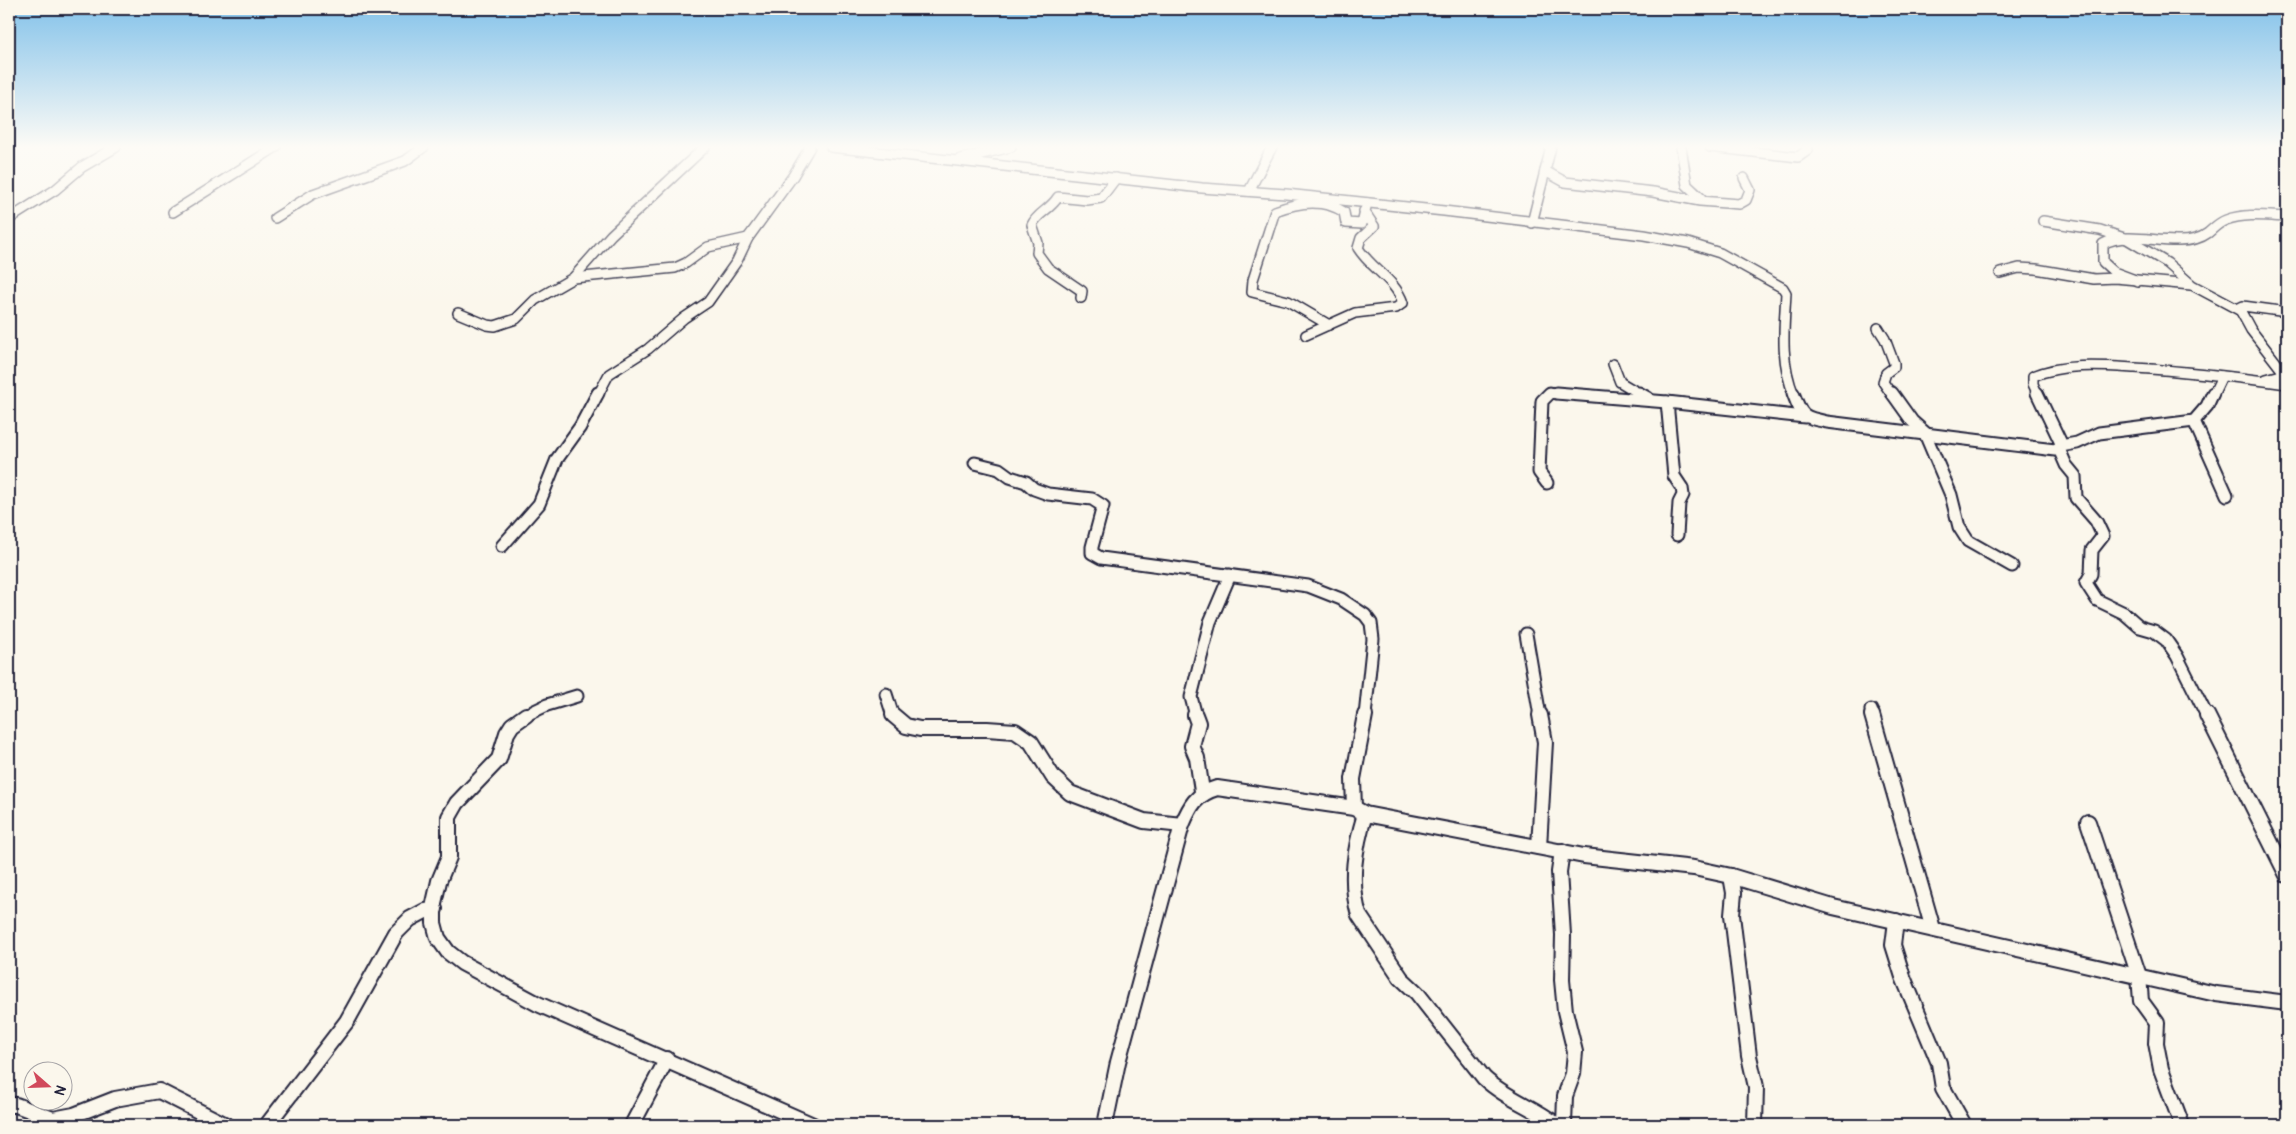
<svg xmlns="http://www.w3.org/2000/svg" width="2296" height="1134" font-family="Pangolin,sans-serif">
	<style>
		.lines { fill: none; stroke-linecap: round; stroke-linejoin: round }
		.street-far2-casing { stroke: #22223b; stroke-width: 12 }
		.street-far1-casing { stroke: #22223b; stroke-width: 15 }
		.street-casing { stroke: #22223b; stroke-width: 18 }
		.street-far2 { stroke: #fbf7ec; stroke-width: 9 }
		.street-far1 { stroke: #fbf7ec; stroke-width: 11 }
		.street { stroke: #fbf7ec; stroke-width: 14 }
	</style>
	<rect width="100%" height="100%" fill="#fbf7ec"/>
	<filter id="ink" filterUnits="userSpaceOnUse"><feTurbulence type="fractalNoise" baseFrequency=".02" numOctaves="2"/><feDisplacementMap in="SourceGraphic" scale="10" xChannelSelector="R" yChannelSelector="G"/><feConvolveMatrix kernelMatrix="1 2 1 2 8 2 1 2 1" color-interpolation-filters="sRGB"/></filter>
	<g filter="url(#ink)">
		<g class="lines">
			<defs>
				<g id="street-far2">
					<path d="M831,147L1202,188L1286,194L1444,211L1644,235L1688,243L1720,253L1783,288L1786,293C1784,329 1780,361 1794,395"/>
					<polyline points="1681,147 1687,185 1703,200"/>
					<polyline points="1710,147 1798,157 1808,150 1808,147"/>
					<polyline points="960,159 1011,147"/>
					<polyline points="1545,171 1565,182 1653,192 1700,201 1739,204 1746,200 1750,190 1744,178"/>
					<polyline points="1249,191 1272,147"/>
					<polyline points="173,212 276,147"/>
					<polyline points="275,218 313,194 405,161 424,147"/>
					<polyline points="9,219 55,190 82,167 116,147"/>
					<polyline points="2043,221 2100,230 2127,239 2167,263 2192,285 2239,310"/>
					<polyline points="1532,223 1551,147"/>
					<polyline points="2000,273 2019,268 2036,269 2094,279 2115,278 2191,285"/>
					<polyline points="573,278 675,268 686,263 708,247 748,238"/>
					<path d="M2138,281L2114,272L2103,262V244C2126,232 2154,242 2179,241C2188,241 2200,239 2208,233C2214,228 2218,223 2226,220C2245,213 2267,216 2287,217"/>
					<path d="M1081,298L1082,291L1048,268L1037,253L1038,243L1032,225C1037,213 1050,210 1058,197L1087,200L1101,198L1116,178"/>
					<polyline points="458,313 487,325 495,326 516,319 535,300 573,278 611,235 705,147"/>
					<path d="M1329,325L1288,301L1252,292L1253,280L1275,211C1298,202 1323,198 1344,212L1346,223L1362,224L1367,203"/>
					<polyline points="1878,328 1885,339 1894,363 1894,367 1886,373 1883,382 1892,395"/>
					<path d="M1306,335L1355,313L1396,308L1403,303C1395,279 1371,269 1358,248L1361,238L1374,226L1364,211"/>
					<polyline points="1613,364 1620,382 1642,395"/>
					<polyline points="2266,379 2281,375 2282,370 2251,330 2239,308 2243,306 2287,312"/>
					<polyline points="598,395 609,374 648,349 684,318 708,302 737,261 748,238 793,176 810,147"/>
					<polyline points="1548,395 1550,393 1573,395"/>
					<path d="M2038,395L2033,384V376C2065,363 2101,366 2135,368C2186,371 2236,377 2287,384"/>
					<polyline points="2213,395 2222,376"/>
				</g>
				<g id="street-far1">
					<polyline points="1556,393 1667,402 1805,417"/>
					<polyline points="1639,393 1648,398"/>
					<path d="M1793,393C1802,417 1803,417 1827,422L2055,450L2061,446L2060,441L2037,393"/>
					<polyline points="1892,393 1912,421 1929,436"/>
					<polyline points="1667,402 1674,476 1682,488 1683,495 1679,503 1677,535"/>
					<polyline points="2194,421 2227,495"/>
					<polyline points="1926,436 1951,495 1959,527 1968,541 2012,566"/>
					<polyline points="2061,446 2077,443 2099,433 2194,421 2207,406 2213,393"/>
					<polyline points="2059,449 2066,465 2075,476 2076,498 2096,521 2103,536 2092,550 2091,574 2086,583 2097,600 2124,613 2140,627 2154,631 2166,640 2177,656 2207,716"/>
					<polyline points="975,463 999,469 1010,477 1026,482 1034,489 1048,494 1092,499 1103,506 1092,547 1092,553 1101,558 1308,586 1341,599 1365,615 1371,623 1373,639 1365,716"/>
					<polyline points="1547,483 1539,472 1542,401 1550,393"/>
					<polyline points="502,546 539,504 557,459 580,427 598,393"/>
					<polyline points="1526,634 1540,716"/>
					<polyline points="886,694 893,716"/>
					<polyline points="1871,710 1873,716"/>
					<polyline points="524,716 547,705 577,696"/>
					<polyline points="1196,716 1191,697 1210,622 1230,575"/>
				</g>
				<g id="street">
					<polyline points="526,715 512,725 507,733 499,759 457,803 449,817 449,857 439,881 434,903 434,923 438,938 448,952 462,963 538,1004 813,1125"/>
					<polyline points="893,715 906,726 920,729 987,729 1015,731 1031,742 1053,777 1070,793 1144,821 1182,825"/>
					<polyline points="1195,715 1198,723 1192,746 1197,758 1202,791"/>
					<polyline points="1872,715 1933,929"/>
					<polyline points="2207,715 2287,875"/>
					<polyline points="1354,808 1353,779 1365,715"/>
					<path d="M1365,814C1355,847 1349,881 1359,915L1401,978L1417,993L1484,1078C1505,1098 1534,1107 1557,1125"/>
					<polyline points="2088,822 2139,976 2141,1001 2157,1023 2156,1043 2161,1069 2182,1125"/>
					<polyline points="1539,847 1545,742 1540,715"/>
					<polyline points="1562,851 1559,872 1563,935 1562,980 1565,1011 1575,1052 1573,1074 1565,1096 1564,1125"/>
					<polyline points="1731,876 1734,893 1732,915 1749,1056 1756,1087 1755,1125"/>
					<polyline points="1896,921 1893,945 1903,977 1939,1063 1943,1088 1964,1125"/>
					<polyline points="9,1105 16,1105 53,1119 74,1115 115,1099 159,1091 226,1125"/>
					<polyline points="267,1125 347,1021 396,933 410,919 425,911 435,909"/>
					<polyline points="632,1125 667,1059"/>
					<path d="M1105,1125L1118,1062L1182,825C1190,806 1196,794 1217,788L1354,808L1365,814L1584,856L1694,868L1731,876L1833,907L2216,994L2287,1003"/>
				</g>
			</defs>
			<use href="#street-far2" class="street-far2-casing"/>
			<use href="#street-far1" class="street-far1-casing"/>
			<use href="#street" class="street-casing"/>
			<use href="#street-far2" class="street-far2"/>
			<use href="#street-far1" class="street-far1"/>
			<use href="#street" class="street"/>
		</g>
	</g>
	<linearGradient id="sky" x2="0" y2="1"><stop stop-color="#83c2ea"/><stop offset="0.48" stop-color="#fdfbf6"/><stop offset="1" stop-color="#fdfbf6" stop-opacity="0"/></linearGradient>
	<rect width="2296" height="306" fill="url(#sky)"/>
	<rect width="2296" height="1134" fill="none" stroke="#fbf7ec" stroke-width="30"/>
	<rect x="15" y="15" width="2266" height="1104" fill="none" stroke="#22223b" stroke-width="2" filter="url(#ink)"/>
	<g transform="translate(48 1086) rotate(110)"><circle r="24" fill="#fbf7ec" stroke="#a4a2a5"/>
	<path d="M0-4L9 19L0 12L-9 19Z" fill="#d1495b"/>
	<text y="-8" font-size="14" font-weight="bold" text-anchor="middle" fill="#22223b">N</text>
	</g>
</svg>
